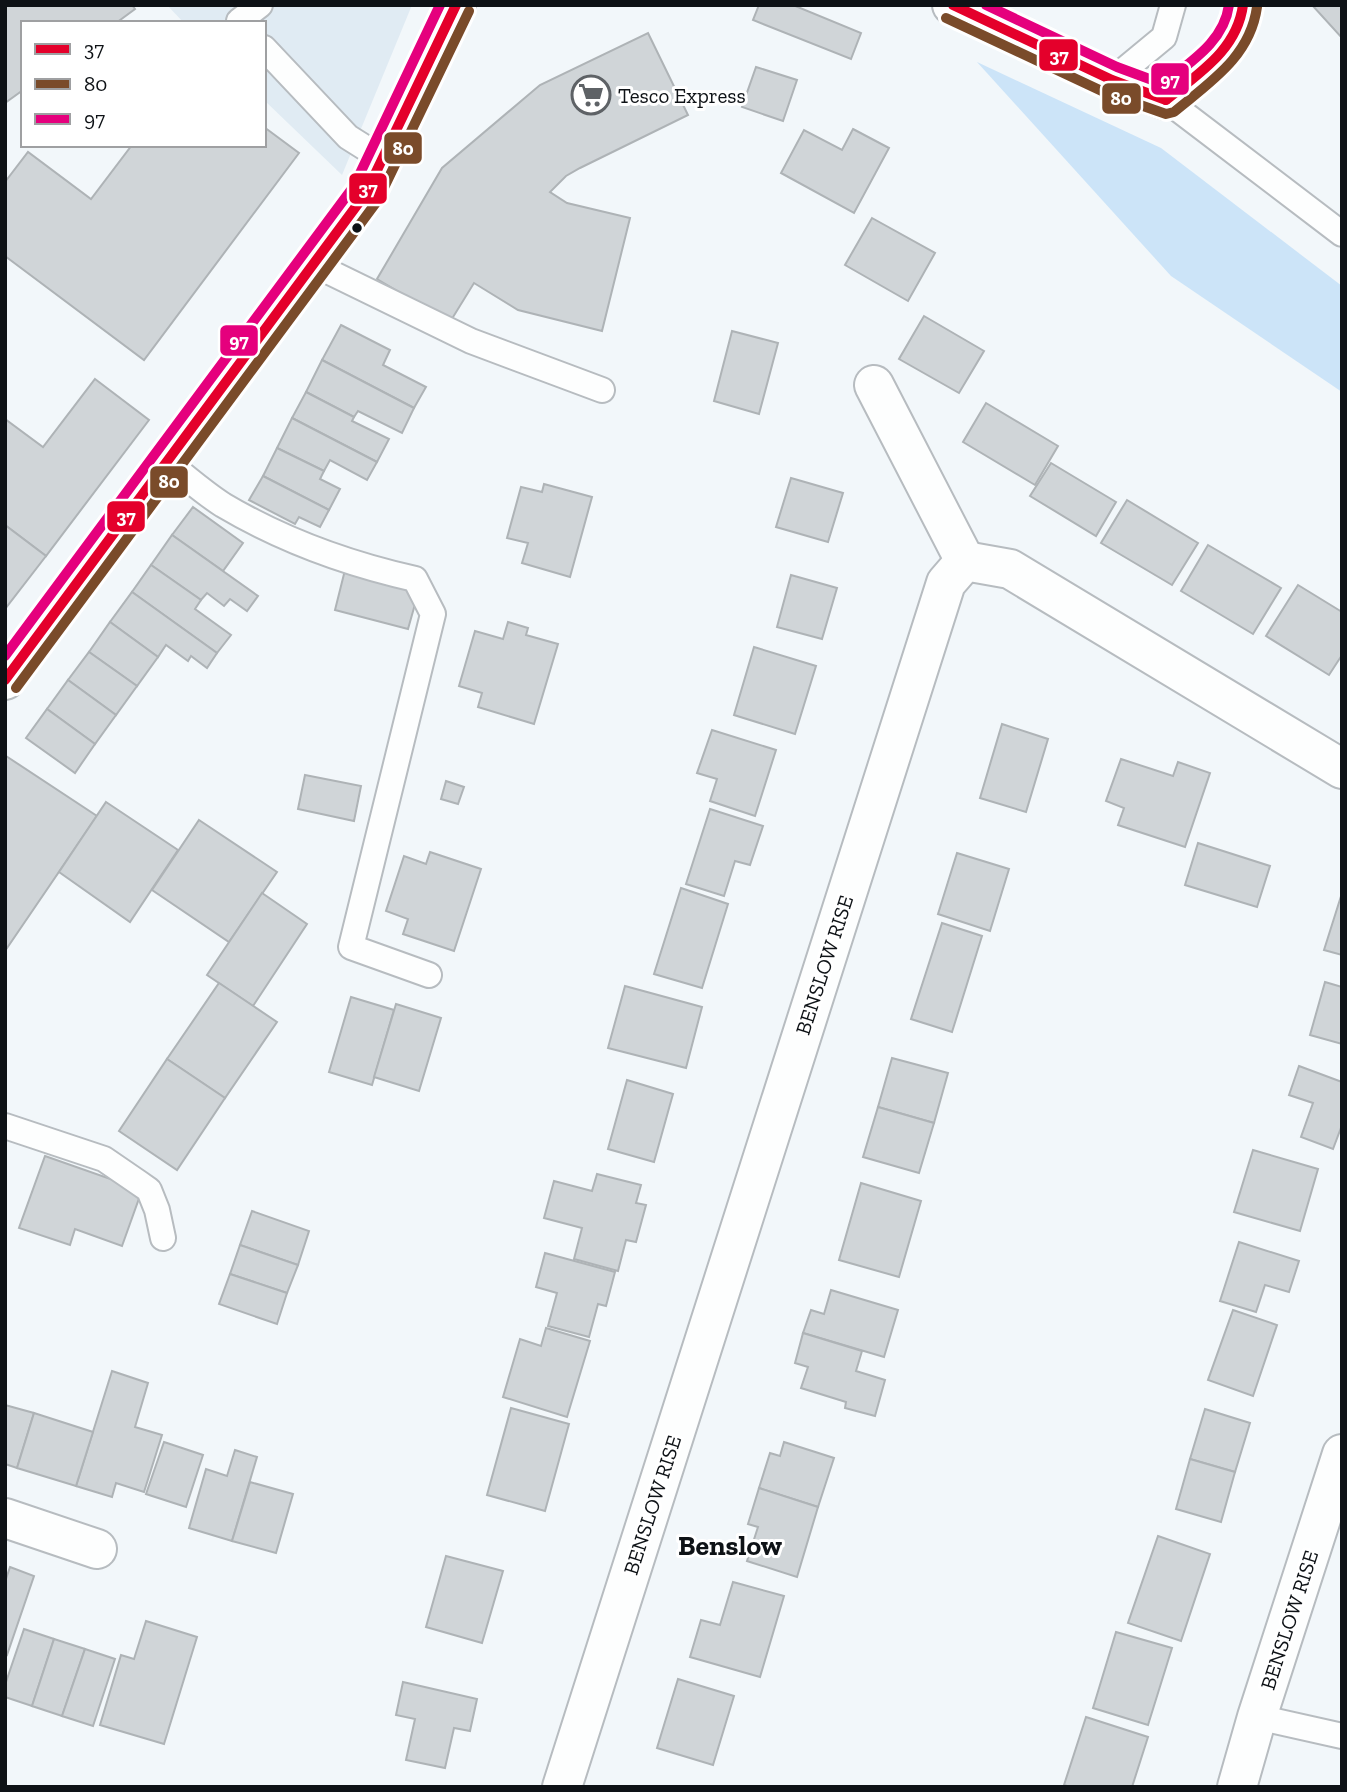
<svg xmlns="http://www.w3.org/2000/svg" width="1347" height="1792" font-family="'Zilla Slab',serif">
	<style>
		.built { fill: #e0ebf3 }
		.green { fill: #cce4f8 }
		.building { fill: #d0d5d8; stroke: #aeb3b6; stroke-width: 2 }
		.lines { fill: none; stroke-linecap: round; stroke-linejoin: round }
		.service-casing { stroke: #b7bcc0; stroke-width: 28 }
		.minor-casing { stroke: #b7bcc0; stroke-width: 42 }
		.tertiary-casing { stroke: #b7bcc0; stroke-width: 42 }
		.secondary-casing { stroke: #b7bcc0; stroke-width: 42 }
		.service { stroke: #fdfefe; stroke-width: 24 }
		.minor { stroke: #fdfefe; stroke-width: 38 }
		.tertiary { stroke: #fdfefe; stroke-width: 38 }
		.secondary { stroke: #fdfefe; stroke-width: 38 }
		.bus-1-casing { stroke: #fff; stroke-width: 16 }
		.bus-2-casing { stroke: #fff; stroke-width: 16 }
		.bus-3-casing { stroke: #fff; stroke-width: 16 }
		.bus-1 { stroke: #e4002b; stroke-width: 10 }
		.bus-2 { stroke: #7a4b2a; stroke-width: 10 }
		.bus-3 { stroke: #e5007d; stroke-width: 10 }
		.bus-dot { fill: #0e1216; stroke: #fff; stroke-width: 2.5 }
		.labels { text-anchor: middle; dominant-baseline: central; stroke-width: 6; stroke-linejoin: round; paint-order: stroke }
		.poi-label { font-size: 21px; fill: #0e1216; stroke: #fff; text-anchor: start }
		.street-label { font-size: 21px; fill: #0e1216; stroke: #fff }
		.district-label { font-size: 28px; font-weight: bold; fill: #0e1216; stroke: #fff }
		.line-badge { stroke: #fff; stroke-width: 2.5 }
		.badge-label { font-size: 19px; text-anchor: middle; font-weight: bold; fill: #fff }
	</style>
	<rect width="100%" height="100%" fill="#f2f7fa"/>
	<polygon class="built" points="167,5 412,5 342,175 264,100 264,23 184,23"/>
	<polygon class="green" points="977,62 1161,148 1342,286 1342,392 1171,276"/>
	<g class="building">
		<polygon points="5,5 132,5 135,9 116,23 23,23 23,90 5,103"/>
		<polygon points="759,5 793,5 861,33 851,59 753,20"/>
		<polygon points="1312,5 1342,5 1342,38"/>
		<polygon points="648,33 688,115 580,168 566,176 550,192 567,203 630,218 602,331 518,310 474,283 450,322 377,279 442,168 540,85"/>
		<polygon points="756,67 797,80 783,121 742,107"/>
		<polygon points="264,127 299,153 144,360 5,256 5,182 28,152 91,199 132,145 264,145"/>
		<polygon points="853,129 889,148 854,213 781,173 804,130 842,150"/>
		<polygon points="872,218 935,253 908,301 845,265"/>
		<polygon points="924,316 984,351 959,393 899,359"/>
		<polygon points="341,325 390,350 383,365 426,387 414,408 322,360"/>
		<polygon points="732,331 778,343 759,414 714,401"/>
		<polygon points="322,360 414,408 402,433 358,411 354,417 306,392"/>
		<polygon points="95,379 149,420 46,556 5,525 5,419 43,447"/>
		<polygon points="306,392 354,417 352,421 389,439 377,462 292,418"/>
		<polygon points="986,403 1058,446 1035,485 963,442"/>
		<polygon points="292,418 377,462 367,480 330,460 324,471 277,448"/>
		<polygon points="277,448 324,471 320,479 340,489 329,510 263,476"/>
		<polygon points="1051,463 1116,502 1096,536 1030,496"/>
		<polygon points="263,476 329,510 320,527 299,517 295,524 249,500"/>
		<polygon points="791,478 843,493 828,542 776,527"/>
		<polygon points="544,484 592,497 570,577 522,563 528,543 507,538 521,487 542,492"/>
		<polygon points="1127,500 1198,543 1172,585 1101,543"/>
		<polygon points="193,507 243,543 223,571 172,535"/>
		<polygon points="5,525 46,556 5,609"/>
		<polygon points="172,535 258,596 247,611 230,599 224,606 207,593 201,600 151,565"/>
		<polygon points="1208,545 1281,588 1253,634 1181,591"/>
		<polygon points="151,565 201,600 195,609 231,635 217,653 132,592"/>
		<polygon points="345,570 419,590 408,629 335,610"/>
		<polygon points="791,575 837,588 822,639 777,627"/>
		<polygon points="1298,585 1342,612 1342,655 1329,675 1266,636"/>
		<polygon points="132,592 217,653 207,668 191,656 188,661 166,645 158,657 110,622"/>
		<polygon points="110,622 158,657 137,686 89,652"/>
		<polygon points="508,622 528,628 526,635 558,644 534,724 478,707 482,693 459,686 475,631 503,639"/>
		<polygon points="754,647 816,666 795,734 734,715"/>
		<polygon points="89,652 137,686 116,715 68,680"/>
		<polygon points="68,680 116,715 95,744 47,709"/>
		<polygon points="47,709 95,744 75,773 26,738"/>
		<polygon points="1002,724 1048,739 1026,812 980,798"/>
		<polygon points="712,730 776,750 755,816 710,801 717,779 697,773"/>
		<polygon points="6,756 97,816 5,951 5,757"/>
		<polygon points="1121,759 1173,776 1178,762 1210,773 1185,847 1118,825 1124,808 1106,801"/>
		<polygon points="305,775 361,786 354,821 298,809"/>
		<polygon points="446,781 464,787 458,804 441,799"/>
		<polygon points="106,802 178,850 130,922 59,872"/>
		<polygon points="710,809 763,826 750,865 735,861 724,896 686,884"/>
		<polygon points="199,820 277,872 229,942 152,890"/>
		<polygon points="1198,843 1270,866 1257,907 1185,885"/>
		<polygon points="430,852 481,869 454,951 403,934 408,919 386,911 404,856 426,864"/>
		<polygon points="957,853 1009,869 990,931 938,914"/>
		<polygon points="681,888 728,904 702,988 654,974"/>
		<polygon points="262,893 307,924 253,1006 207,975"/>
		<polygon points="1342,893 1342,955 1324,950"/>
		<polygon points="942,923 982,936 952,1032 911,1019"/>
		<polygon points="1325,982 1342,987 1342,1044 1310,1035"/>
		<polygon points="219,983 277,1022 225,1098 167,1059"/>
		<polygon points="625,986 702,1007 686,1068 608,1048"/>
		<polygon points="351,997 394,1010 372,1085 329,1072"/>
		<polygon points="396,1004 441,1018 419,1091 374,1077"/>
		<polygon points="892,1058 948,1073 934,1123 878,1107"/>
		<polygon points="167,1059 225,1098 177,1170 119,1131"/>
		<polygon points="1299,1066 1342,1082 1342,1125 1333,1149 1301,1137 1313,1103 1289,1095"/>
		<polygon points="627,1080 673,1094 654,1162 608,1149"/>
		<polygon points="878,1107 934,1123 919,1173 863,1157"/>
		<polygon points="1253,1150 1318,1169 1300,1231 1234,1212"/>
		<polygon points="45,1156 142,1190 122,1246 75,1229 70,1245 19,1228"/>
		<polygon points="597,1174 641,1185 636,1203 646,1205 636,1242 626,1240 618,1271 574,1259 582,1228 544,1218 554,1181 592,1191"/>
		<polygon points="861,1183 921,1201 899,1277 839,1260"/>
		<polygon points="252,1211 309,1231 298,1265 240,1245"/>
		<polygon points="1239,1242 1299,1261 1289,1292 1265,1285 1256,1312 1220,1301"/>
		<polygon points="240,1245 298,1265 287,1293 230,1274"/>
		<polygon points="545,1253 615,1272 606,1306 598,1304 589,1337 548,1326 557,1293 536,1287"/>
		<polygon points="230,1274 287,1293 277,1324 219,1304"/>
		<polygon points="831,1290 898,1310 884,1357 803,1333 811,1310 824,1314"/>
		<polygon points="1233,1310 1277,1325 1253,1396 1208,1380"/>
		<polygon points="546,1328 590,1341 567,1417 503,1397 520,1339 541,1346"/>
		<polygon points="803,1333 862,1351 856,1371 885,1380 875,1416 845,1408 846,1402 801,1388 808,1367 795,1363"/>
		<polygon points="112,1371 148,1383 135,1427 162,1435 144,1492 116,1483 112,1497 76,1486"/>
		<polygon points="5,1405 34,1413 17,1468 5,1464"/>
		<polygon points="511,1408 569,1424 545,1511 487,1495"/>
		<polygon points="1205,1409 1250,1423 1235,1472 1190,1459"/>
		<polygon points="34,1413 93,1432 76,1486 17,1468"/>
		<polygon points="164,1442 203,1455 186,1507 146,1494"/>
		<polygon points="784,1442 834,1458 818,1507 759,1488 770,1453 780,1456"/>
		<polygon points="235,1450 257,1457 232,1541 189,1528 206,1469 227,1476"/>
		<polygon points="1190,1459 1235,1472 1221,1522 1176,1509"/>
		<polygon points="250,1482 293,1494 276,1553 232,1541"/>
		<polygon points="759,1488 818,1507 797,1577 747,1561 758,1527 748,1524"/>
		<polygon points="1158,1536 1210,1554 1181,1641 1128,1623"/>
		<polygon points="446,1556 503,1571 482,1643 426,1627"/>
		<polygon points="10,1567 34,1576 7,1655 5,1654 5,1582"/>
		<polygon points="733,1582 784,1596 760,1677 690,1657 701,1620 720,1625"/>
		<polygon points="146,1621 197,1637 164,1744 100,1725 121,1655 134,1659"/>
		<polygon points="24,1629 54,1639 32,1706 5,1697 5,1685"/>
		<polygon points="1116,1632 1172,1648 1148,1725 1093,1708"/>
		<polygon points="54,1639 85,1649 62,1716 32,1706"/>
		<polygon points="85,1649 115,1659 93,1726 62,1716"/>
		<polygon points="678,1679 734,1696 713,1765 657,1748"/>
		<polygon points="403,1682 477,1699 470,1731 454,1728 445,1768 406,1760 415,1719 396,1715"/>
		<polygon points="1086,1717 1148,1737 1132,1787 1070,1787 1064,1785"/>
	</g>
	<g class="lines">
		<defs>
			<g id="service">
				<path d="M1243,5C1243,48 1195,75 1166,100L1342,234"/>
				<polyline points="240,23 239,21 260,5"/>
				<polyline points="264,48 348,137 383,159"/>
				<polyline points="1112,80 1164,37 1173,5"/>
				<polyline points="313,264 471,341 602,390"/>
				<path d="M167,462C185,476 204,493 223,505C282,540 348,564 415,579L433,614L351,947L429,975"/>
				<polyline points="5,1126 104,1159 139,1183 149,1190 157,1210 163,1238"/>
				<polyline points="1257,1717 1342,1736"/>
			</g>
			<g id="minor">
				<polyline points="874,385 965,561"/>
				<polyline points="5,1518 97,1549"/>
				<polyline points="562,1787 946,583 965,561 1010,569 1342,769"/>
				<polyline points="1237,1787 1257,1717 1342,1454"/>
			</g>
			<polyline id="tertiary" points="952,5 1112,80 1166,100"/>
			<polyline id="secondary" points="5,680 366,193 456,5"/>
		</defs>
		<use href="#service" class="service-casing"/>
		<use href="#minor" class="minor-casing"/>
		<use href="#tertiary" class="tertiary-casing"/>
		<use href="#secondary" class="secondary-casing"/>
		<use href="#service" class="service"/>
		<use href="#minor" class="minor"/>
		<use href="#tertiary" class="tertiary"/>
		<use href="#secondary" class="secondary"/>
		<defs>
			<g id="bus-1">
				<polyline points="953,5 1112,80 1166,100"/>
				<path d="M1166,100C1199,73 1237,50 1243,5"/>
				<polyline points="5,680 366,193 456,5"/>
			</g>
			<g id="bus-2">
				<path d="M946,18L1106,93L1166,114L1174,112C1210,82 1250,57 1257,7"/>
				<polyline points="16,688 378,200 469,11"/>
			</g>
			<g id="bus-3">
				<path d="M986,5L1117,67L1163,84C1190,62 1224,42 1229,5"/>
				<polyline points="5,656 354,186 440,5"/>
			</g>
		</defs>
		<use href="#bus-1" class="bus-1-casing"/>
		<use href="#bus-2" class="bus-2-casing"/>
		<use href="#bus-3" class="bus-3-casing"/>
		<use href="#bus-1" class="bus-1"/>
		<use href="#bus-2" class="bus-2"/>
		<use href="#bus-3" class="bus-3"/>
	</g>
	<defs>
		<symbol id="supermarket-ring" viewBox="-11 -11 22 22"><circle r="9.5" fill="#fff" stroke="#5e6266" stroke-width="1.5"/><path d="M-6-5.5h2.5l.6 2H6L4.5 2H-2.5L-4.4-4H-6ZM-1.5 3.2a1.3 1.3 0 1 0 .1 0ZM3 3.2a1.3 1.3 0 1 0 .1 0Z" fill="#5e6266"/></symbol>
	</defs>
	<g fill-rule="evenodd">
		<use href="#supermarket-ring" x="569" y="73" width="44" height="44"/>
	</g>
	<circle class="bus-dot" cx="357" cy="228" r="6"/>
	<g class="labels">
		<g class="poi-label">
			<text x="618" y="95">Tesco Express</text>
		</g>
		<g class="street-label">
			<text transform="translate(824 965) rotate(-72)">BENSLOW RISE</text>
			<text transform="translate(652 1505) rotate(-72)">BENSLOW RISE</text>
			<text transform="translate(1289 1620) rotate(-72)">BENSLOW RISE</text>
		</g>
		<g class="district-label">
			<text x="730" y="1545">Benslow</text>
		</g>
	</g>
	<g class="line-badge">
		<rect x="1038" y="38" width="41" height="34" rx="7" fill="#e4002b"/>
		<rect x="1150" y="62" width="40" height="34" rx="7" fill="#e5007d"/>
		<rect x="1101" y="82" width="41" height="33" rx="7" fill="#7a4b2a"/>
		<rect x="383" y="131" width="40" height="34" rx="7" fill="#7a4b2a"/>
		<rect x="348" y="172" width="40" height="33" rx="7" fill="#e4002b"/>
		<rect x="219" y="324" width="40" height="33" rx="7" fill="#e5007d"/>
		<rect x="149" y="465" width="40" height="34" rx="7" fill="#7a4b2a"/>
		<rect x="106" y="500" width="40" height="33" rx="7" fill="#e4002b"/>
	</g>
	<g class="badge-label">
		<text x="1059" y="62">37</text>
		<text x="1170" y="86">97</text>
		<text x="1121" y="105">80</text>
		<text x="403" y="155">80</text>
		<text x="368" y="195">37</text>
		<text x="239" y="347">97</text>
		<text x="169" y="488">80</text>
		<text x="126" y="523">37</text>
	</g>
	<rect width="1347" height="1792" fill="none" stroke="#0e1216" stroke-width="14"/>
	<rect x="21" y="21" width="245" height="126" fill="#ffffff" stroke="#9fa0a2" stroke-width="2"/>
	<rect x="35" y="44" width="35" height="10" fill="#e4002b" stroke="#9fa0a2" stroke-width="2"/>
	<text x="84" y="56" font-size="21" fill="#0e1216">37</text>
	<rect x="35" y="79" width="35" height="10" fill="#7a4b2a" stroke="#9fa0a2" stroke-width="2"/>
	<text x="84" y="91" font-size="21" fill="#0e1216">80</text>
	<rect x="35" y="114" width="35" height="10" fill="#e5007d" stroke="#9fa0a2" stroke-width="2"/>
	<text x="84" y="126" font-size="21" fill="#0e1216">97</text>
</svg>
